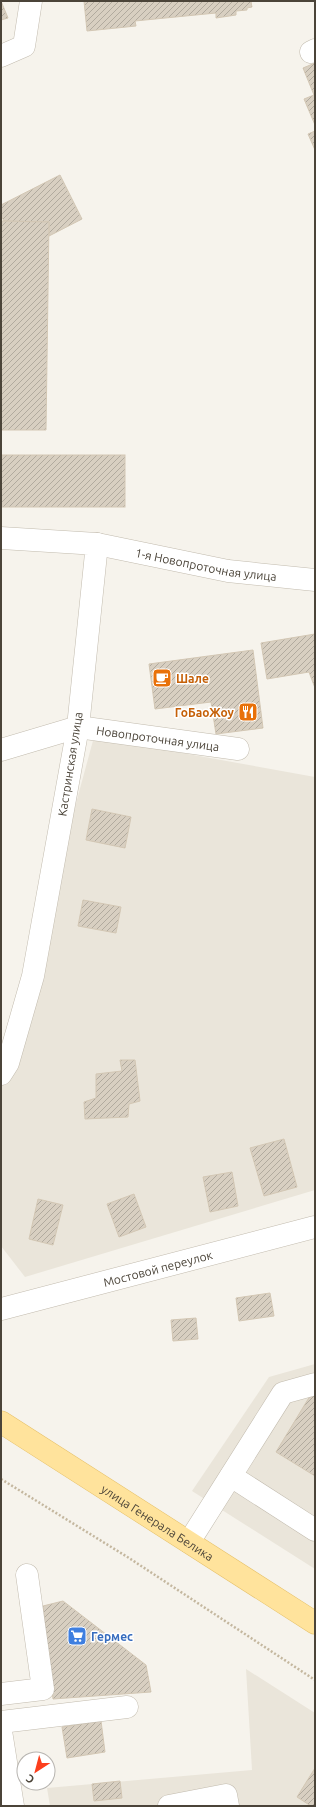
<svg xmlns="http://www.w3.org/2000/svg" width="316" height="1807" font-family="Ubuntu,sans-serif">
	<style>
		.residential { fill: #eae5da }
		.building { fill: url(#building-hatch); stroke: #d3c7b4 }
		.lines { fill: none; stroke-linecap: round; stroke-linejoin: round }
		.minor-casing { stroke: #c2bbae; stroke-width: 23 }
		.major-casing { stroke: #e6c16a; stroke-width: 23 }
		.path { stroke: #c4b79f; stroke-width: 2.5; stroke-dasharray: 2 2; stroke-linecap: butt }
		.minor { stroke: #fff; stroke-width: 22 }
		.major { stroke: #ffe39c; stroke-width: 22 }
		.labels { text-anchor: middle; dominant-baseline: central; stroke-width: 3; stroke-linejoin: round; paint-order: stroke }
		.street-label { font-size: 12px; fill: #4b4439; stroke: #fff }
		.food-label { font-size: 12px; font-weight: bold; fill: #c56008; stroke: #fff; text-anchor: start }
		.shop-label { font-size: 12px; font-weight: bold; fill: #366cbe; stroke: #fff; text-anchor: start }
	</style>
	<defs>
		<pattern id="building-hatch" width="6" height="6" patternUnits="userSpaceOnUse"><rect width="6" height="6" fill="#d8cfc1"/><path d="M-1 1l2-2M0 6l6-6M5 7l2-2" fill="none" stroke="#b1aa9e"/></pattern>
	</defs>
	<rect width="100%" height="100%" fill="#f6f3ec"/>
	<g class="residential">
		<polygon points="94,737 315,777 315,1190 25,1277 1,1246 1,1079"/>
		<polygon points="315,1364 315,1569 192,1491 269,1377"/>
		<polygon points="246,1669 315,1713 315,1806 50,1806 47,1788 252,1770"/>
	</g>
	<g class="building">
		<polygon points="1,1 8,18 1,20"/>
		<polygon points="84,1 254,1 251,2 252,7 247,8 247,10 236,11 236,15 216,18 216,13 135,21 136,26 87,31"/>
		<polygon points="315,63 315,125 304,99 314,95 303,68"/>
		<polygon points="315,131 315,150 308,134"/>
		<polygon points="60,175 82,219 49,236 49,222 4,221 1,216 1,205"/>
		<polygon points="1,221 49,222 46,430 1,430"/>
		<rect x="1" y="455" width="124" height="52"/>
		<polygon points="315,634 315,688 309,672 267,679 261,643"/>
		<polygon points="253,650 263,728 216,734 211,702 155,709 149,664"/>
		<polygon points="92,809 131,817 125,848 86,840"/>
		<polygon points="83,900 121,907 116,933 78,926"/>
		<polygon points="120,1060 135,1060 140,1101 129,1104 128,1117 85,1119 84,1102 96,1098 96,1074 122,1071"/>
		<polygon points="284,1139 297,1187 264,1196 250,1148"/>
		<polygon points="232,1172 238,1206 210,1212 203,1177"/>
		<polygon points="134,1194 146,1227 119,1237 107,1204"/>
		<polygon points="38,1199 63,1205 53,1245 29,1239"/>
		<polygon points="270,1293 274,1316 239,1321 236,1298"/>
		<polygon points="196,1318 198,1339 173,1341 171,1320"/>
		<polygon points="313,1391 315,1392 315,1476 276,1452"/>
		<polygon points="63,1601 146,1665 151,1692 53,1699 43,1606"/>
		<polygon points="101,1721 105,1752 67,1758 62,1727"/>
		<polygon points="315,1768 315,1806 311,1806 297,1797"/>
		<polygon points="120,1781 122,1798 94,1801 92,1784"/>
	</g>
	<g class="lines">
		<defs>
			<g id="minor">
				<polyline points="311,52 315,50"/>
				<polyline points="1,56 24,46 31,1"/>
				<polyline points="1,538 97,544 78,727 33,976 8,1063 1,1074"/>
				<path id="s1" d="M97,544L228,571L315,580"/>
				<path id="s2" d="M1,750L78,727L238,749"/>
				<path id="s3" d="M1,1309L315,1227"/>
				<polyline points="231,1476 315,1530"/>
				<polyline points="189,1542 283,1393 315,1384"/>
				<polyline points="1,1694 43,1689 27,1575"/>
				<polyline points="1,1722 127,1707"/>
				<polyline points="1,1731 13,1806"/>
				<polyline points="169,1806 226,1795 228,1806"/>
			</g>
			<g id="major">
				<path id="s4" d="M1,1422L315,1623"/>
			</g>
		</defs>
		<use href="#minor" class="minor-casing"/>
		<use href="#major" class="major-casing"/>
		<polyline class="path" points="1,1479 129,1558 315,1680"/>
		<use href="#minor" class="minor"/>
		<use href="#major" class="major"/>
	</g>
	<defs>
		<symbol id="cafe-square" viewBox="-11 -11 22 22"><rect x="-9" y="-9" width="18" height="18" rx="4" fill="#e8710a" stroke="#fff"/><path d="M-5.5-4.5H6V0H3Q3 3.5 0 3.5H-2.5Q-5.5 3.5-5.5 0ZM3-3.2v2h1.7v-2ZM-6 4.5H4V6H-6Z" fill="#fff"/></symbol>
		<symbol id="restaurant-square" viewBox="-11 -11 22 22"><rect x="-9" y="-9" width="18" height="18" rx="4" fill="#e8710a" stroke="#fff"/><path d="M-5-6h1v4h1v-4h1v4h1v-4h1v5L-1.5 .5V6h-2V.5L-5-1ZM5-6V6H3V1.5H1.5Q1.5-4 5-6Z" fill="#fff"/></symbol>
		<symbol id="supermarket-square" viewBox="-11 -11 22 22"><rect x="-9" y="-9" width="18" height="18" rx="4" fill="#3f7fe0" stroke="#fff"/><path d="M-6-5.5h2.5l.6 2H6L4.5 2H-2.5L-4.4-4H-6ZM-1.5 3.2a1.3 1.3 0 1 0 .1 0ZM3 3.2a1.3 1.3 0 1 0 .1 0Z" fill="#fff"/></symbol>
	</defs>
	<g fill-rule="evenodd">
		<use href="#cafe-square" x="151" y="667" width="22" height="22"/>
		<use href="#restaurant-square" x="237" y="701" width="22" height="22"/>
		<use href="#supermarket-square" x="66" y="1625" width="22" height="22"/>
	</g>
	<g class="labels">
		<g class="street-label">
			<text stroke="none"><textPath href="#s1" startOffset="111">1-я Новопроточная улица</textPath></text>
			<text stroke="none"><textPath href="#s2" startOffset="161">Новопроточная улица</textPath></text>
			<text transform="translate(70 764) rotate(-81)">Кастринская улица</text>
			<text stroke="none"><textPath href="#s3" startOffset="162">Мостовой переулок</textPath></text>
			<text stroke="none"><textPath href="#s4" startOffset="186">улица Генерала Белика</textPath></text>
		</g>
		<g class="food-label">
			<text x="176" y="678">Шале</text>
			<text x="234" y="712" text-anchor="end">ГоБаоЖоу</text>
		</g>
		<g class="shop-label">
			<text x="91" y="1636">Гермес</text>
		</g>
	</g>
	<rect width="316" height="1807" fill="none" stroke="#4b4439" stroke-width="4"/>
	<g transform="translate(36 1771) rotate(216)"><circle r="19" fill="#ffffff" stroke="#b7b4b0"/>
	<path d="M0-3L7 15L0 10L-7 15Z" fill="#fc3f1d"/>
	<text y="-6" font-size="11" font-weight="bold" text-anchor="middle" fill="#4b4439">С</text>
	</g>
</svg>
